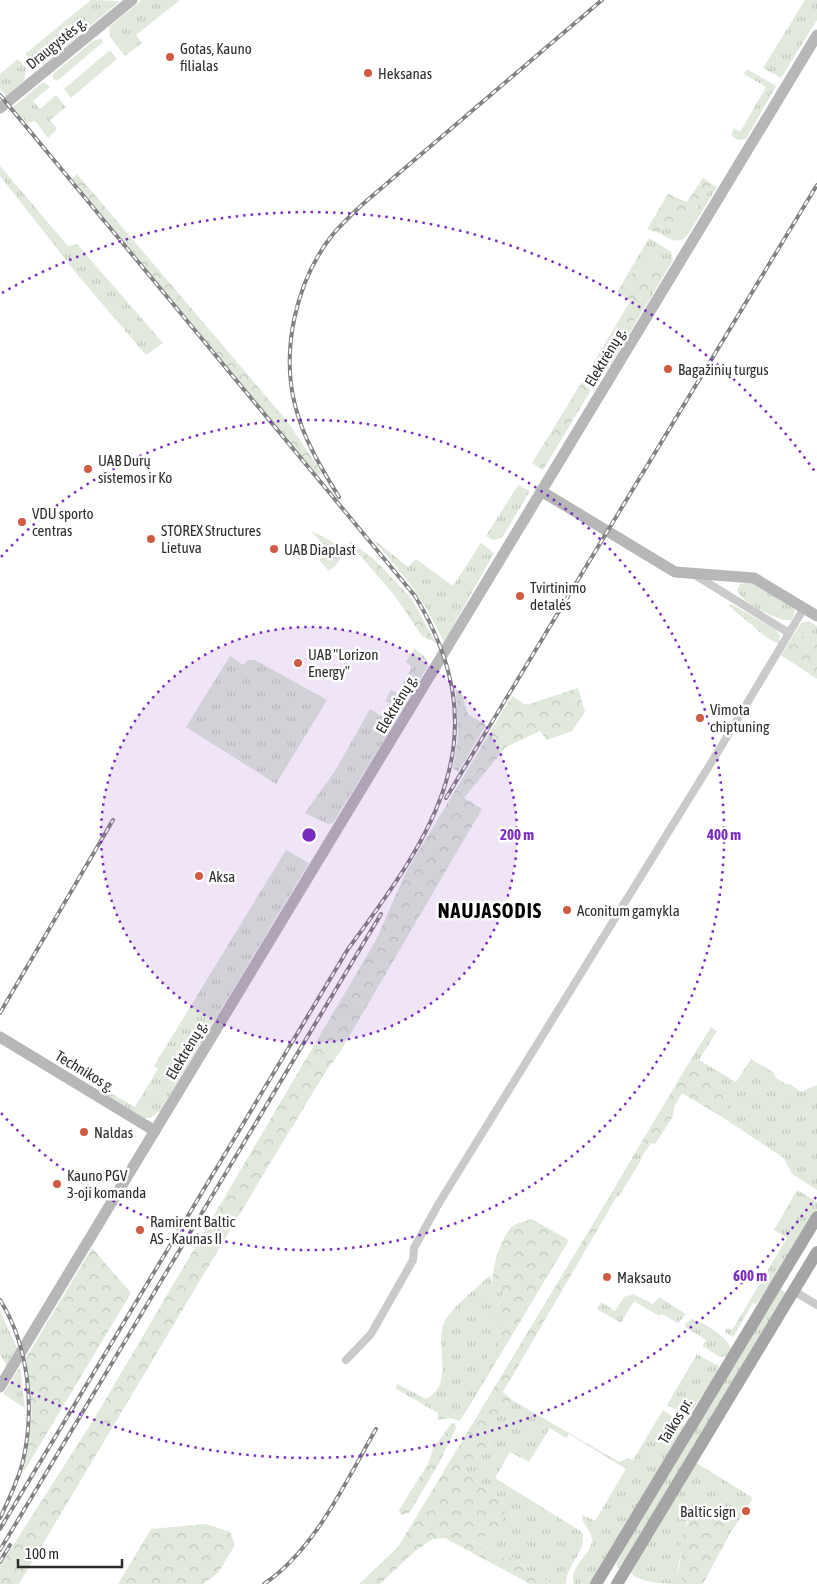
<svg xmlns="http://www.w3.org/2000/svg" width="817" height="1584" font-family="'Asap Condensed',sans-serif">
	<style>
		.grass { fill: url(#grass-tufts) }
		.forest { fill: url(#forest-crowns) }
		.lines { fill: none; stroke-linecap: round; stroke-linejoin: round }
		.street { stroke: #cacaca; stroke-width: 8 }
		.secondary { stroke: #b7b7b7; stroke-width: 11 }
		.primary { stroke: #a5a5a5; stroke-width: 12 }
		.rail-casing { stroke: #828282; stroke-width: 4 }
		.rail { stroke: #fff; stroke-width: 2; stroke-dasharray: 5.5; stroke-linecap: butt }
		.ring { fill: none; stroke: #7b2cbf; stroke-width: 2.5; stroke-dasharray: 2.5 5 }
		.poi-dot { fill: #d05b43; stroke: #fff; stroke-width: 2 }
		.labels { text-anchor: middle; dominant-baseline: central; stroke-width: 5; stroke-linejoin: round; paint-order: stroke }
		.street-label { font-size: 15px; fill: #2d2d2d; stroke: #fff }
		.poi-label { font-size: 15px; fill: #2d2d2d; stroke: #fff; text-anchor: start }
		.district-label { font-size: 20px; font-weight: bold; letter-spacing: 1px; fill: #000; stroke: #fff }
		.centre { fill: #7b2cbf; stroke: #fff; stroke-width: 2.5 }
		.ring-label { font-size: 15px; text-anchor: middle; font-weight: bold; fill: #7b2cbf; stroke: #fff; stroke-width: 5; stroke-linejoin: round; paint-order: stroke }
	</style>
	<defs>
		<pattern id="grass-tufts" width="24" height="20" patternUnits="userSpaceOnUse" patternTransform="scale(1.25)"><rect width="24" height="20" fill="#e0e9dc"/><path d="M3 7l-1-3M5 7V3M7 7l1-3M15 17l-1-3M17 17v-4M19 17l1-3" fill="none" stroke="#c0c8bd"/></pattern>
		<pattern id="forest-crowns" width="20" height="18" patternUnits="userSpaceOnUse" patternTransform="scale(1.25)"><rect width="20" height="18" fill="#e0e9dc"/><path d="M2 6a3 3 0 1 1 6 0M12 15a3 3 0 1 1 6 0" fill="none" stroke="#c0c8bd"/></pattern>
	</defs>
	<rect width="100%" height="100%" fill="#fff"/>
	<g class="grass">
		<polygon points="91,0 120,1 43,65 32,62 25,54"/>
		<polygon points="142,0 180,0 136,35 142,43 125,56 110,37 109,27"/>
		<polygon points="805,0 817,0 817,20 781,78 763,68"/>
		<polygon points="102,39 103,42 57,81 53,79 53,74 94,40"/>
		<polygon points="110,50 117,59 71,98 64,89"/>
		<polygon points="18,59 26,68 24,81 6,96 0,89 0,74"/>
		<polygon points="747,69 776,86 746,139 738,140 731,135 734,128 740,132 766,87 744,74"/>
		<polygon points="43,82 50,87 33,101 40,109 56,95 66,107 50,120 57,129 48,138 35,121 27,123 13,107"/>
		<polygon points="0,166 68,246 77,244 163,343 146,355 81,279 0,176"/>
		<path d="M712,184L717,187L687,236C677,245 670,239 659,233L663,226L684,228Z"/>
		<path d="M649,238L671,252L673,260L608,369C601,372 597,371 590,368L612,332L624,337L656,261L626,277Z"/>
		<polygon points="518,485 530,491 502,538 493,540 486,536"/>
		<path d="M311,531C320,535 346,545 340,559C338,564 333,568 329,571L319,560L328,550Z"/>
		<polygon points="372,538 408,567 416,559 453,586 481,543 494,553 444,642 428,611 411,585"/>
		<path d="M750,582L793,607L795,611L792,620C781,624 739,601 737,590L740,584Z"/>
		<polygon points="731,604 775,629 780,635 779,644 767,638 729,606"/>
		<polygon points="809,621 817,626 817,641 812,637 794,634 801,623"/>
		<polygon points="414,648 425,657 429,664 398,717 387,711 391,704 385,701 391,690 397,693 412,667 406,662"/>
		<polygon points="230,656 243,665 248,660 255,660 327,700 276,784 186,727"/>
		<polygon points="370,709 394,724 333,823 328,824 305,813 335,771"/>
		<polygon points="286,850 309,863 160,1111 150,1118 145,1118 99,1092 97,1085 135,1107 158,1069 154,1066"/>
		<polygon points="711,1027 717,1031 699,1060 736,1082 751,1059 773,1072 776,1078 786,1084 790,1084 801,1092 817,1085 817,1190 792,1174 784,1158 722,1117 736,1096 687,1066"/>
		<polygon points="635,1153 642,1156 640,1162 619,1196 608,1199"/>
		<polygon points="797,1190 817,1202 817,1210 768,1290 756,1304 753,1303 733,1337 725,1332 727,1328 732,1330 787,1238 774,1230"/>
		<path d="M490,1275L493,1285L505,1292L498,1305L506,1325L480,1371L487,1377L460,1421L450,1418L438,1420V1413L396,1389L397,1384L426,1399C454,1386 436,1349 443,1325C448,1309 478,1288 490,1275Z"/>
		<polygon points="779,1288 787,1294 620,1568 618,1568 616,1564 655,1493"/>
		<polygon points="633,1294 653,1304 659,1297 686,1314 678,1323 662,1314 659,1316 634,1301 621,1323 597,1309 601,1302 615,1311 624,1297"/>
		<polygon points="0,1311 17,1348 7,1366 0,1355"/>
		<path d="M692,1319C702,1321 731,1339 731,1350L726,1356L720,1357L702,1346L706,1340L685,1327L686,1323Z"/>
		<polygon points="697,1354 716,1365 717,1364 720,1369 688,1416 667,1405"/>
		<polygon points="20,1367 25,1408 3,1394"/>
		<path d="M512,1400L619,1462L628,1458L633,1460L663,1410L684,1425V1429L590,1584H574C568,1569 589,1556 592,1542C593,1531 583,1526 582,1517L583,1515L595,1521L626,1469L569,1434L566,1438L550,1428L529,1462L510,1452L495,1478L582,1532C588,1550 566,1565 566,1584H553L528,1570L521,1563L507,1559L466,1537L491,1536L501,1529L502,1501L462,1470L460,1462L479,1456L489,1447L491,1422Z"/>
		<path d="M695,1462L753,1498L728,1537V1522L687,1521L677,1572L685,1584C667,1584 640,1584 630,1572Z"/>
	</g>
	<g class="forest">
		<polygon points="77,174 287,421 322,473 317,476 72,178"/>
		<polygon points="703,178 712,184 684,228 663,226 659,233 647,229 668,194 687,202"/>
		<polygon points="656,261 663,272 624,337 612,332 630,301 617,293 626,277"/>
		<polygon points="582,382 591,390 543,470 532,463"/>
		<polygon points="350,541 377,562 411,598 436,643 422,636 395,596 349,543"/>
		<polygon points="794,634 812,637 817,641 817,679 781,655"/>
		<polygon points="578,688 585,712 572,731 547,740 540,731 506,747 464,798 482,809 340,1052 326,1071 269,1165 19,1584 0,1584 0,1566 94,1419 376,940 406,872 512,696 526,705"/>
		<polygon points="460,689 468,714 486,725 458,772 453,768 458,737 456,691"/>
		<polygon points="687,1066 736,1096 722,1117 682,1093 675,1105 672,1118 655,1144 651,1143 642,1156 635,1153"/>
		<polygon points="617,1196 503,1392 512,1400 491,1422 489,1447 479,1456 461,1463 462,1470 502,1501 505,1511 501,1529 491,1536 467,1538 507,1559 514,1557 528,1570 553,1584 530,1584 445,1538 433,1539 414,1552 380,1584 359,1584 398,1547 608,1199"/>
		<path d="M531,1219L569,1240L487,1377L480,1371L506,1325L492,1318L505,1292L493,1285C490,1272 502,1234 513,1226C517,1223 526,1221 531,1219Z"/>
		<polygon points="92,1248 131,1293 23,1473 32,1413 26,1358"/>
		<polygon points="455,1423 456,1428 439,1463 410,1512 401,1515 399,1510 429,1462 434,1445 438,1442 451,1424"/>
		<polygon points="700,1508 709,1508 728,1522 728,1537 703,1584 685,1584 682,1579 677,1578 681,1555 680,1539 693,1512"/>
		<polygon points="206,1524 230,1532 235,1545 218,1573 203,1584 118,1584 151,1529"/>
	</g>
	<g class="lines">
		<g class="street">
			<polyline points="695,575 789,633"/>
			<polyline points="794,1291 817,1305"/>
			<polyline points="346,1360 371,1334 413,1260 414,1248 439,1203 719,750 804,608"/>
		</g>
		<g class="secondary">
			<polyline points="0,108 132,0"/>
			<polyline points="541,491 675,572 754,578 817,616"/>
			<polyline points="0,1037 155,1131"/>
			<polyline points="0,1387 817,35"/>
		</g>
		<g class="primary">
			<polyline points="596,1584 817,1217"/>
			<polyline points="617,1584 817,1252"/>
		</g>
		<defs>
			<g id="rail">
				<path d="M0,95L415,596C501,737 434,833 348,949L0,1529"/>
				<path d="M339,497C321,468 303,438 295,405C281,350 296,283 330,238C340,225 352,214 364,203L602,0"/>
				<polyline points="446,798 817,185"/>
				<polyline points="0,1013 113,820"/>
				<path d="M0,1300C29,1346 35,1408 23,1461C18,1481 9,1499 0,1518"/>
				<polyline points="0,1550 381,914"/>
				<polyline points="0,1562 10,1545"/>
				<path d="M264,1584C315,1550 346,1481 376,1429"/>
			</g>
		</defs>
		<use href="#rail" class="rail-casing"/>
		<use href="#rail" class="rail"/>
	</g>
	<circle cx="309" cy="835" r="208" fill="#7b2cbf" fill-opacity=".12"/>
	<g class="ring">
		<circle cx="309" cy="835" r="208"/>
		<path d="M1 557A415 415 0 1 1 1 1113"/>
		<path d="M816 1197A623 623 0 0 1 2 1377M2 293A623 623 0 0 1 816 473"/>
	</g>
	<g class="poi-dot">
		<circle cx="170" cy="57" r="5"/>
		<circle cx="368" cy="73" r="5"/>
		<circle cx="668" cy="369" r="5"/>
		<circle cx="88" cy="469" r="5"/>
		<circle cx="22" cy="522" r="5"/>
		<circle cx="151" cy="539" r="5"/>
		<circle cx="274" cy="549" r="5"/>
		<circle cx="520" cy="596" r="5"/>
		<circle cx="298" cy="663" r="5"/>
		<circle cx="700" cy="718" r="5"/>
		<circle cx="199" cy="876" r="5"/>
		<circle cx="567" cy="910" r="5"/>
		<circle cx="84" cy="1132" r="5"/>
		<circle cx="57" cy="1184" r="5"/>
		<circle cx="140" cy="1230" r="5"/>
		<circle cx="607" cy="1277" r="5"/>
		<circle cx="746" cy="1511" r="5"/>
	</g>
	<g class="labels">
		<g class="street-label">
			<text transform="translate(56 43) rotate(-39)">Draugystės g.</text>
			<text transform="translate(605 357) rotate(-59)">Elektrėnų g.</text>
			<text transform="translate(396 704) rotate(-59)">Elektrėnų g.</text>
			<text transform="translate(186 1050) rotate(-59)">Elektrėnų g.</text>
			<text transform="translate(85 1071) rotate(31)">Technikos g.</text>
			<text transform="translate(675 1421) rotate(-59)">Taikos pr.</text>
		</g>
		<g class="poi-label">
			<text x="180" y="48">Gotas, Kauno<tspan x="180" dy="17">filialas</tspan></text>
			<text x="378" y="73">Heksanas</text>
			<text x="678" y="369">Bagažinių turgus</text>
			<text x="98" y="460">UAB Durų<tspan x="98" dy="17">sistemos ir Ko</tspan></text>
			<text x="32" y="513">VDU sporto<tspan x="32" dy="17">centras</tspan></text>
			<text x="161" y="530">STOREX Structures<tspan x="161" dy="17">Lietuva</tspan></text>
			<text x="284" y="549">UAB Diaplast</text>
			<text x="530" y="587">Tvirtinimo<tspan x="530" dy="17">detalės</tspan></text>
			<text x="308" y="654">UAB "Lorizon<tspan x="308" dy="17">Energy"</tspan></text>
			<text x="710" y="709">Vimota<tspan x="710" dy="17">chiptuning</tspan></text>
			<text x="209" y="876">Aksa</text>
			<text x="577" y="910">Aconitum gamykla</text>
			<text x="94" y="1132">Naldas</text>
			<text x="67" y="1175">Kauno PGV<tspan x="67" dy="17">3-oji komanda</tspan></text>
			<text x="150" y="1221">Ramirent Baltic<tspan x="150" dy="17">AS - Kaunas II</tspan></text>
			<text x="617" y="1277">Maksauto</text>
			<text x="736" y="1511" text-anchor="end">Baltic sign</text>
		</g>
		<g class="district-label">
			<text x="490" y="910">NAUJASODIS</text>
		</g>
	</g>
	<circle cx="309" cy="835" r="8" class="centre"/>
	<g class="ring-label">
		<text x="517" y="840">200 m</text>
		<text x="724" y="840">400 m</text>
		<text x="750" y="1281">600 m</text>
	</g>
	<path d="M18 1559v8h104v-8" fill="none" stroke="#2d2d2d" stroke-width="2.5"/>
	<text x="25" y="1559" font-size="15" fill="#2d2d2d" stroke="#ffffff" stroke-width="4" paint-order="stroke">100 m</text>
</svg>
